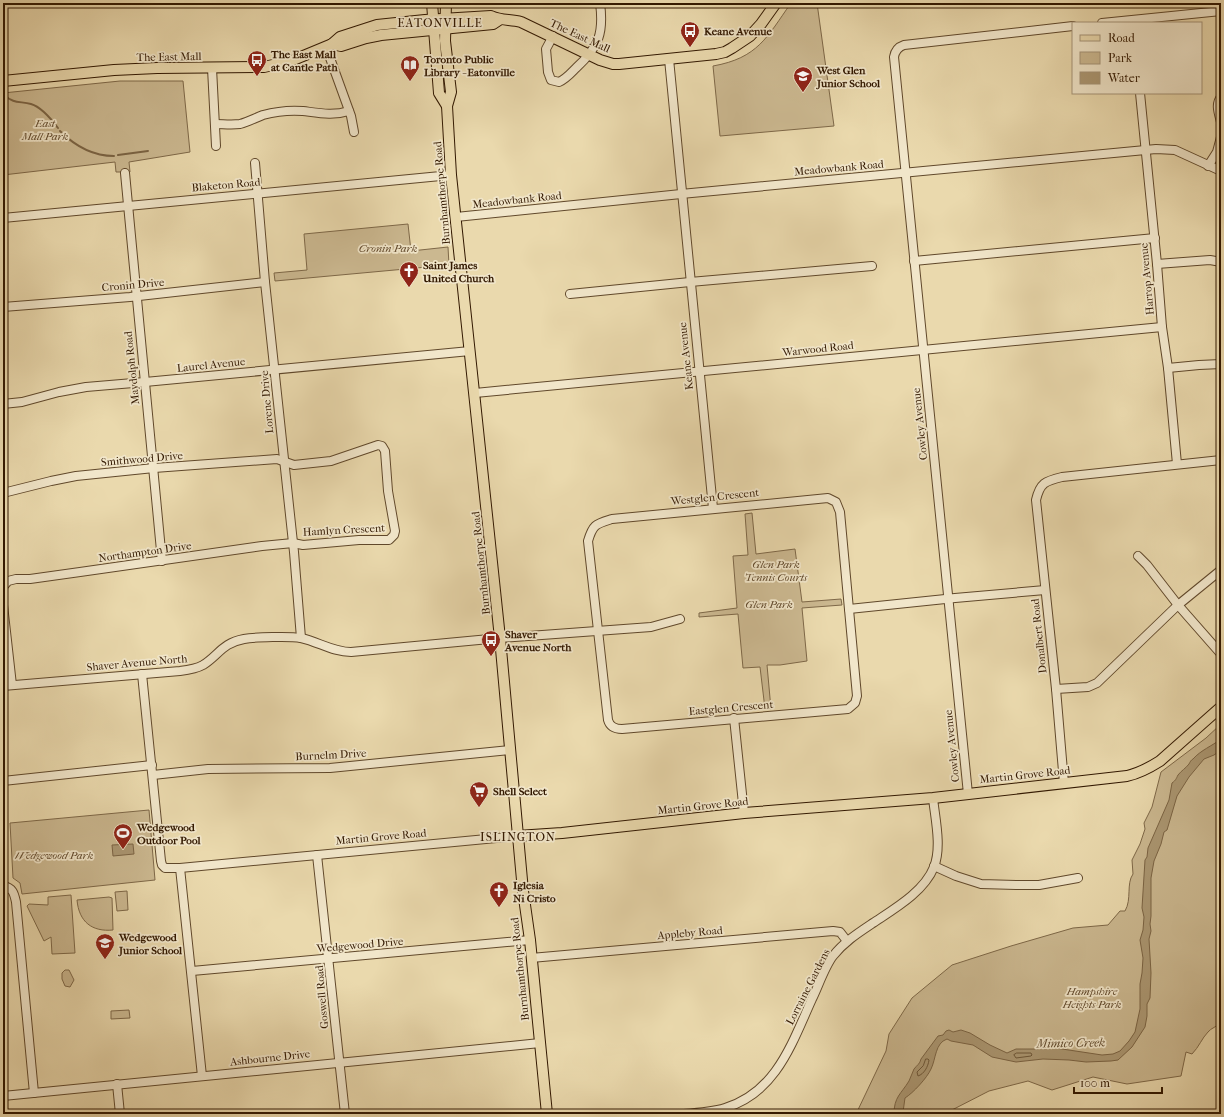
<svg xmlns="http://www.w3.org/2000/svg" width="1224" height="1117" font-family="'IM FELL French Canon',serif">
	<style>
		.green { fill: #cbb890; stroke: #7e6848 }
		.water { fill: #ab9772; stroke: #7b6444 }
		.lines { fill: none; stroke-linecap: round; stroke-linejoin: round }
		.shore { stroke: #6e5839; stroke-width: 1 }
		.stream { stroke: #7b6444; stroke-width: 2 }
		.minor-casing { stroke: #60482b; stroke-width: 10 }
		.major-casing { stroke: #321800; stroke-width: 12 }
		.minor { stroke: #f1e6ca; stroke-width: 8 }
		.major { stroke: #ead9ad; stroke-width: 10 }
		.labels { text-anchor: middle; dominant-baseline: central; stroke-width: 3.5; stroke-linejoin: round; paint-order: stroke }
		.poi-label { font-size: 11px; font-weight: bold; fill: #321800; stroke: #f1e6ca; text-anchor: start }
		.street-label { font-size: 11px; fill: #321800; stroke: #f1e6ca }
		.park-label { font-size: 11px; font-style: italic; fill: #60482b; stroke: #f1e6ca }
		.neighbourhood-label { font-size: 12px; letter-spacing: 1px; fill: #321800; stroke: #f1e6ca }
		.water-label { font-size: 12px; font-style: italic; fill: #624b2e; stroke: #f1e6ca }
	</style>
	<rect width="100%" height="100%" fill="#ead9ad"/>
	<filter id="stains"><feTurbulence type="fractalNoise" baseFrequency=".005" numOctaves="4"/><feColorMatrix values="0 0 0 0 .2 0 0 0 0 .09 0 0 0 0 .02 0 0 0 .5 -.17"/></filter>
	<radialGradient id="worn" r=".72"><stop offset=".6" stop-color="#630" stop-opacity="0"/><stop offset="1" stop-color="#630" stop-opacity=".3"/></radialGradient>
	<g class="green">
		<path d="M791,3H817L834,126L720,136L713,66C758,58 767,37 791,3Z"/>
		<polygon points="120,81 183,81 190,152 129,162 130,172 116,172 115,162 3,175 3,93"/>
		<polygon points="408,224 411,251 448,247 449,265 275,281 274,273 307,270 304,234"/>
		<polygon points="752,513 756,554 795,549 802,602 841,599 842,605 802,608 807,661 780,665 767,665 771,709 765,709 760,667 743,668 738,614 699,617 699,613 737,608 733,556 748,555 745,514"/>
		<path d="M1221,724V1022C1217,1027 1211,1028 1208,1032C1202,1038 1199,1047 1192,1054L1186,1052L1181,1076L1127,1084L1093,1077L1052,1090L1028,1081L989,1091L950,1111L948,1114H856L886,1051L889,1034L912,998L952,965L1011,946L1073,928L1108,925L1120,911H1125C1132,899 1126,884 1133,874L1132,860L1140,844L1145,829L1144,823L1152,807L1161,772L1206,738Z"/>
		<polygon points="149,810 155,880 22,894 20,883 13,878 10,823"/>
		<polygon points="127,891 128,910 117,911 115,892"/>
		<polygon points="71,895 75,953 52,954 51,937 44,941 27,906 29,904 48,905 48,897"/>
		<path d="M109,897L112,898L113,930C92,932 79,922 77,900Z"/>
		<polygon points="65,970 69,970 74,980 70,987 65,986 62,979 62,973"/>
		<polygon points="129,1010 130,1018 111,1019 111,1011"/>
	</g>
	<g class="water">
		<path d="M1221,739V750L1214,755L1204,759L1189,777L1177,796L1167,830L1164,832L1161,844L1154,861L1151,878V916L1150,924L1151,931L1149,939L1151,973L1150,998L1147,1004V1016L1145,1027L1132,1047L1118,1060L1111,1061L1086,1062L1069,1060L1043,1059L1016,1062L992,1057L973,1045L951,1041L947,1039C935,1043 936,1059 931,1069C927,1078 913,1093 905,1098L903,1112L902,1114H894C894,1097 901,1094 909,1081C911,1077 912,1073 914,1069C917,1065 920,1064 921,1059L938,1036L943,1035L946,1031L949,1030L953,1032L961,1030L970,1033L990,1045L1007,1053L1016,1049H1037L1049,1047L1102,1055L1113,1054L1120,1051L1129,1041L1135,1032L1140,1009V984L1142,973L1143,958L1140,940L1143,930L1144,917L1142,908L1145,860L1147,857L1148,848L1169,800L1172,783C1176,780 1176,779 1178,775C1181,771 1186,768 1189,764C1190,762 1191,760 1193,759C1201,750 1212,746 1221,739Z"/>
		<polygon points="133,844 134,854 113,856 112,845"/>
	</g>
	<g class="lines">
		<g class="shore">
			<polygon points="1017,1053 1031,1053 1032,1055 1031,1056 1016,1058 1014,1055"/>
			<path d="M926,1059H928L929,1060C928,1067 924,1074 918,1076L917,1072L923,1066Z"/>
		</g>
		<g class="stream">
			<path d="M4,95C14,104 20,101 31,104C41,107 52,120 58,128"/>
			<path d="M60,131C75,146 92,156 114,156"/>
			<polyline points="118,155 148,151"/>
		</g>
		<defs>
			<g id="minor">
				<polyline points="1102,23 1221,11"/>
				<path d="M553,36L546,49L548,72L551,80L559,82C566,79 571,73 576,68C599,47 604,33 600,3"/>
				<polyline points="326,47 351,116 354,132"/>
				<polyline points="669,59 713,508"/>
				<polyline points="212,68 216,146"/>
				<polyline points="1140,93 1157,264 1162,327 1168,368 1177,464"/>
				<path d="M1221,97C1215,104 1219,114 1221,122"/>
				<path d="M215,124C223,124 231,125 240,124C248,122 255,118 263,115C274,112 291,110 303,111C319,113 333,116 349,111"/>
				<polyline points="255,163 265,282 294,552 301,638"/>
				<polyline points="1208,166 1217,152 1221,137"/>
				<polyline points="125,173 162,561"/>
				<polyline points="456,217 681,194 1156,149 1175,150 1221,171"/>
				<polyline points="3,218 451,175"/>
				<polyline points="914,261 1155,238"/>
				<polyline points="1157,264 1210,260 1221,262"/>
				<polyline points="570,294 690,282 872,266"/>
				<polyline points="3,307 130,297 265,282"/>
				<polyline points="1168,368 1199,365 1221,364"/>
				<polyline points="475,393 1162,327"/>
				<polyline points="3,404 22,402 59,392 86,387 145,382 470,351"/>
				<polyline points="3,493 51,481 76,476 154,468 277,459 294,465 331,461 378,445 382,446 385,451 388,491 395,531 394,535 389,540 359,540 303,545 293,543 262,546 80,572 30,579 16,579 8,581 3,587"/>
				<path d="M828,498L836,502L840,512L857,696L855,703L848,709L622,729C615,729 610,727 608,720L588,541C593,524 596,524 612,519Z"/>
				<polyline points="1138,556 1147,565 1178,605 1221,654"/>
				<polyline points="3,605 12,685"/>
				<polyline points="849,609 955,598 1045,590"/>
				<polyline points="142,674 161,861 162,865 165,868 180,868 517,836"/>
				<path d="M3,686L180,671C188,670 196,669 203,665C219,655 222,643 244,639C255,637 290,636 301,638C319,642 333,652 351,652L500,638L651,627L680,619"/>
				<polyline points="1056,689 1088,687 1097,683 1178,605 1221,570"/>
				<polyline points="734,718 744,813"/>
				<polyline points="153,775 208,769 330,768 510,750"/>
				<polyline points="3,781 152,765"/>
				<path d="M1064,783L1056,689L1036,500C1040,483 1045,481 1062,477L1221,460"/>
				<path d="M968,794L894,57C895,51 898,47 904,45L1073,26"/>
				<polyline points="317,855 345,1114"/>
				<polyline points="934,866 956,876 981,884 1016,885 1039,885 1078,878"/>
				<polyline points="180,868 202,1076"/>
				<path d="M3,886C13,888 14,893 16,902L34,1093"/>
				<polyline points="531,958 833,931 840,932 847,941"/>
				<polyline points="192,971 530,940"/>
				<polyline points="117,1084 120,1114"/>
				<polyline points="3,1096 540,1043"/>
				<path d="M683,1114C697,1113 712,1112 725,1108C776,1093 792,1043 812,999C818,987 825,966 833,956C844,942 858,933 873,923C894,909 924,892 934,867C942,847 935,818 933,798"/>
				<polyline points="1220,1114 1221,1114"/>
			</g>
			<g id="major">
				<polyline points="432,3 439,93 447,106"/>
				<polyline points="446,3 445,41 451,92 447,106 451,175 500,638 523,891 530,940 547,1114"/>
				<polyline points="332,44 341,46 366,38 381,35 493,24 499,20"/>
				<path d="M3,81L114,70L157,68L264,67L291,61L332,44L340,37L377,25L425,20L491,16C501,21 511,19 521,22L600,60L613,64H619L716,54L725,52L732,48L750,36L761,24L776,3"/>
				<path d="M517,836L562,833L744,813L933,798L1127,776C1140,773 1149,768 1160,761L1221,707"/>
			</g>
		</defs>
		<use href="#minor" class="minor-casing"/>
		<use href="#major" class="major-casing"/>
		<use href="#minor" class="minor"/>
		<use href="#major" class="major"/>
	</g>
	<defs>
		<symbol id="bus-pin" viewBox="-11 -11 22 30"><path d="M0 17L-7.5 6A9.5 9.5 0 1 1 7.5 6Z" fill="#8f2418" stroke="#f1e6ca"/><path d="M-5-6H5V4H4V6H2V4H-2V6H-4V4H-5ZM-3.5-4V0h7V-4ZM-3.5 1.2v1.5H-2V1.2ZM2 1.2v1.5H3.5V1.2Z" fill="#fff"/></symbol>
		<symbol id="library-pin" viewBox="-11 -11 22 30"><path d="M0 17L-7.5 6A9.5 9.5 0 1 1 7.5 6Z" fill="#8f2418" stroke="#f1e6ca"/><path d="M-6-4Q-3-5.5-.7-3.5V5Q-3 3-6 4ZM6-4Q3-5.5 .7-3.5V5Q3 3 6 4Z" fill="#fff"/></symbol>
		<symbol id="school-pin" viewBox="-11 -11 22 30"><path d="M0 17L-7.5 6A9.5 9.5 0 1 1 7.5 6Z" fill="#8f2418" stroke="#f1e6ca"/><path d="M0-5L7-2L0 1L-7-2ZM-4 1L0 2.5L4 1V4Q0 6-4 4Z" fill="#fff"/></symbol>
		<symbol id="church-pin" viewBox="-11 -11 22 30"><path d="M0 17L-7.5 6A9.5 9.5 0 1 1 7.5 6Z" fill="#8f2418" stroke="#f1e6ca"/><path d="M-1.2-6h2.4v3.5h3.3v2.4h-3.3V6h-2.4V-.1h-3.3v-2.4h3.3Z" fill="#fff"/></symbol>
		<symbol id="supermarket-pin" viewBox="-11 -11 22 30"><path d="M0 17L-7.5 6A9.5 9.5 0 1 1 7.5 6Z" fill="#8f2418" stroke="#f1e6ca"/><path d="M-6-5.5h2.5l.6 2H6L4.5 2H-2.5L-4.4-4H-6ZM-1.5 3.2a1.3 1.3 0 1 0 .1 0ZM3 3.2a1.3 1.3 0 1 0 .1 0Z" fill="#fff"/></symbol>
		<symbol id="stadium-pin" viewBox="-11 -11 22 30"><path d="M0 17L-7.5 6A9.5 9.5 0 1 1 7.5 6Z" fill="#8f2418" stroke="#f1e6ca"/><path d="M0-5a6.5 5 0 1 0 0 10a6.5 5 0 1 0 0-10ZM-3.5-1.8h7v3.6h-7Z" fill="#fff"/></symbol>
	</defs>
	<g fill-rule="evenodd">
		<use href="#bus-pin" x="679" y="20" width="22" height="30"/>
		<use href="#bus-pin" x="246" y="49" width="22" height="30"/>
		<use href="#library-pin" x="399" y="54" width="22" height="30"/>
		<use href="#school-pin" x="792" y="65" width="22" height="30"/>
		<use href="#church-pin" x="398" y="260" width="22" height="30"/>
		<use href="#bus-pin" x="480" y="629" width="22" height="30"/>
		<use href="#supermarket-pin" x="468" y="780" width="22" height="30"/>
		<use href="#stadium-pin" x="112" y="822" width="22" height="30"/>
		<use href="#church-pin" x="488" y="880" width="22" height="30"/>
		<use href="#school-pin" x="94" y="932" width="22" height="30"/>
	</g>
	<g class="labels">
		<g class="poi-label">
			<text x="704" y="31">Keane Avenue</text>
			<text x="271" y="54">The East Mall<tspan x="271" dy="13">at Cantle Path</tspan></text>
			<text x="424" y="59">Toronto Public<tspan x="424" dy="13">Library - Eatonville</tspan></text>
			<text x="817" y="70">West Glen<tspan x="817" dy="13">Junior School</tspan></text>
			<text x="423" y="265">Saint James<tspan x="423" dy="13">United Church</tspan></text>
			<text x="505" y="634">Shaver<tspan x="505" dy="13">Avenue North</tspan></text>
			<text x="493" y="791">Shell Select</text>
			<text x="137" y="827">Wedgewood<tspan x="137" dy="13">Outdoor Pool</tspan></text>
			<text x="513" y="885">Iglesia<tspan x="513" dy="13">Ni Cristo</tspan></text>
			<text x="119" y="937">Wedgewood<tspan x="119" dy="13">Junior School</tspan></text>
		</g>
		<g class="street-label">
			<text transform="translate(580 36) rotate(25)">The East Mall</text>
			<text transform="translate(169 57) rotate(-1)">The East Mall</text>
			<text transform="translate(839 168) rotate(-5)">Meadowbank Road</text>
			<text transform="translate(226 185) rotate(-5)">Blaketon Road</text>
			<text transform="translate(442 193) rotate(-95)">Burnhamthorpe Road</text>
			<text transform="translate(517 200) rotate(-6)">Meadowbank Road</text>
			<text transform="translate(1147 279) rotate(-95)">Harrop Avenue</text>
			<text transform="translate(133 285) rotate(-5)">Cronin Drive</text>
			<text transform="translate(818 349) rotate(-6)">Warwood Road</text>
			<text transform="translate(686 356) rotate(-96)">Keane Avenue</text>
			<text transform="translate(211 365) rotate(-6)">Laurel Avenue</text>
			<text transform="translate(132 368) rotate(-96)">Maydolph Road</text>
			<text transform="translate(267 402) rotate(-95)">Lorene Drive</text>
			<text transform="translate(920 424) rotate(-96)">Cowley Avenue</text>
			<text transform="translate(142 459) rotate(-5)">Smithwood Drive</text>
			<text transform="translate(715 497) rotate(-6)">Westglen Crescent</text>
			<text transform="translate(344 530) rotate(-3)">Hamlyn Crescent</text>
			<text transform="translate(145 552) rotate(-8)">Northampton Drive</text>
			<text transform="translate(481 563) rotate(-96)">Burnhamthorpe Road</text>
			<text transform="translate(1039 636) rotate(-96)">Donalbert Road</text>
			<text transform="translate(137 663) rotate(-5)">Shaver Avenue North</text>
			<text transform="translate(731 708) rotate(-5)">Eastglen Crescent</text>
			<text transform="translate(952 746) rotate(-96)">Cowley Avenue</text>
			<text transform="translate(331 755) rotate(-3)">Burnelm Drive</text>
			<text transform="translate(1025 775) rotate(-6)">Martin Grove Road</text>
			<text transform="translate(703 806) rotate(-6)">Martin Grove Road</text>
			<text transform="translate(381 837) rotate(-5)">Martin Grove Road</text>
			<text transform="translate(690 933) rotate(-5)">Appleby Road</text>
			<text transform="translate(360 945) rotate(-5)">Wedgewood Drive</text>
			<text transform="translate(520 969) rotate(-96)">Burnhamthorpe Road</text>
			<text transform="translate(808 987) rotate(-63)">Lorraine Gardens</text>
			<text transform="translate(322 997) rotate(-95)">Goswell Road</text>
			<text transform="translate(270 1058) rotate(-6)">Ashbourne Drive</text>
		</g>
		<g class="park-label">
			<text x="45" y="123">East<tspan x="45" dy="13">Mall Park</tspan></text>
			<text x="388" y="248">Cronin Park</text>
			<text x="776" y="564">Glen Park<tspan x="776" dy="13">Tennis Courts</tspan></text>
			<text x="769" y="604">Glen Park</text>
			<text x="54" y="855">Wedgewood Park</text>
			<text x="1092" y="991">Hampshire<tspan x="1092" dy="13">Heights Park</tspan></text>
		</g>
		<g class="neighbourhood-label">
			<text x="440" y="23">EATONVILLE</text>
			<text x="518" y="837">ISLINGTON</text>
		</g>
		<g class="water-label">
			<text transform="translate(1071 1043) rotate(-1)">Mimico Creek</text>
		</g>
	</g>
	<rect width="1224" height="1117" fill="none" stroke="#ead9ad" stroke-width="16"/>
	<rect x="4" y="4" width="1216" height="1109" fill="none" stroke="#321800" stroke-width="2"/>
	<rect x="8" y="8" width="1208" height="1101" fill="none" stroke="#321800"/>
	<rect x="1072" y="22" width="130" height="72" fill="#f1e6ca" stroke="#a59479"/>
	<rect x="1080" y="35" width="20" height="6" fill="#ead9ad" stroke="#a59479"/>
	<text x="1108" y="42" font-size="12" fill="#321800">Road</text>
	<rect x="1080" y="52" width="20" height="12" fill="#cbb890" stroke="#a59479"/>
	<text x="1108" y="62" font-size="12" fill="#321800">Park</text>
	<rect x="1080" y="72" width="20" height="12" fill="#ab9772" stroke="#a59479"/>
	<text x="1108" y="82" font-size="12" fill="#321800">Water</text>
	<path d="M1074 1087v6h88v-6" fill="none" stroke="#321800" stroke-width="2"/>
	<text x="1080" y="1087" font-size="12" fill="#321800" stroke="#f1e6ca" stroke-width="3" paint-order="stroke">100 m</text>
	<rect width="100%" height="100%" filter="url(#stains)"/>
	<rect width="100%" height="100%" fill="url(#worn)"/>
</svg>
